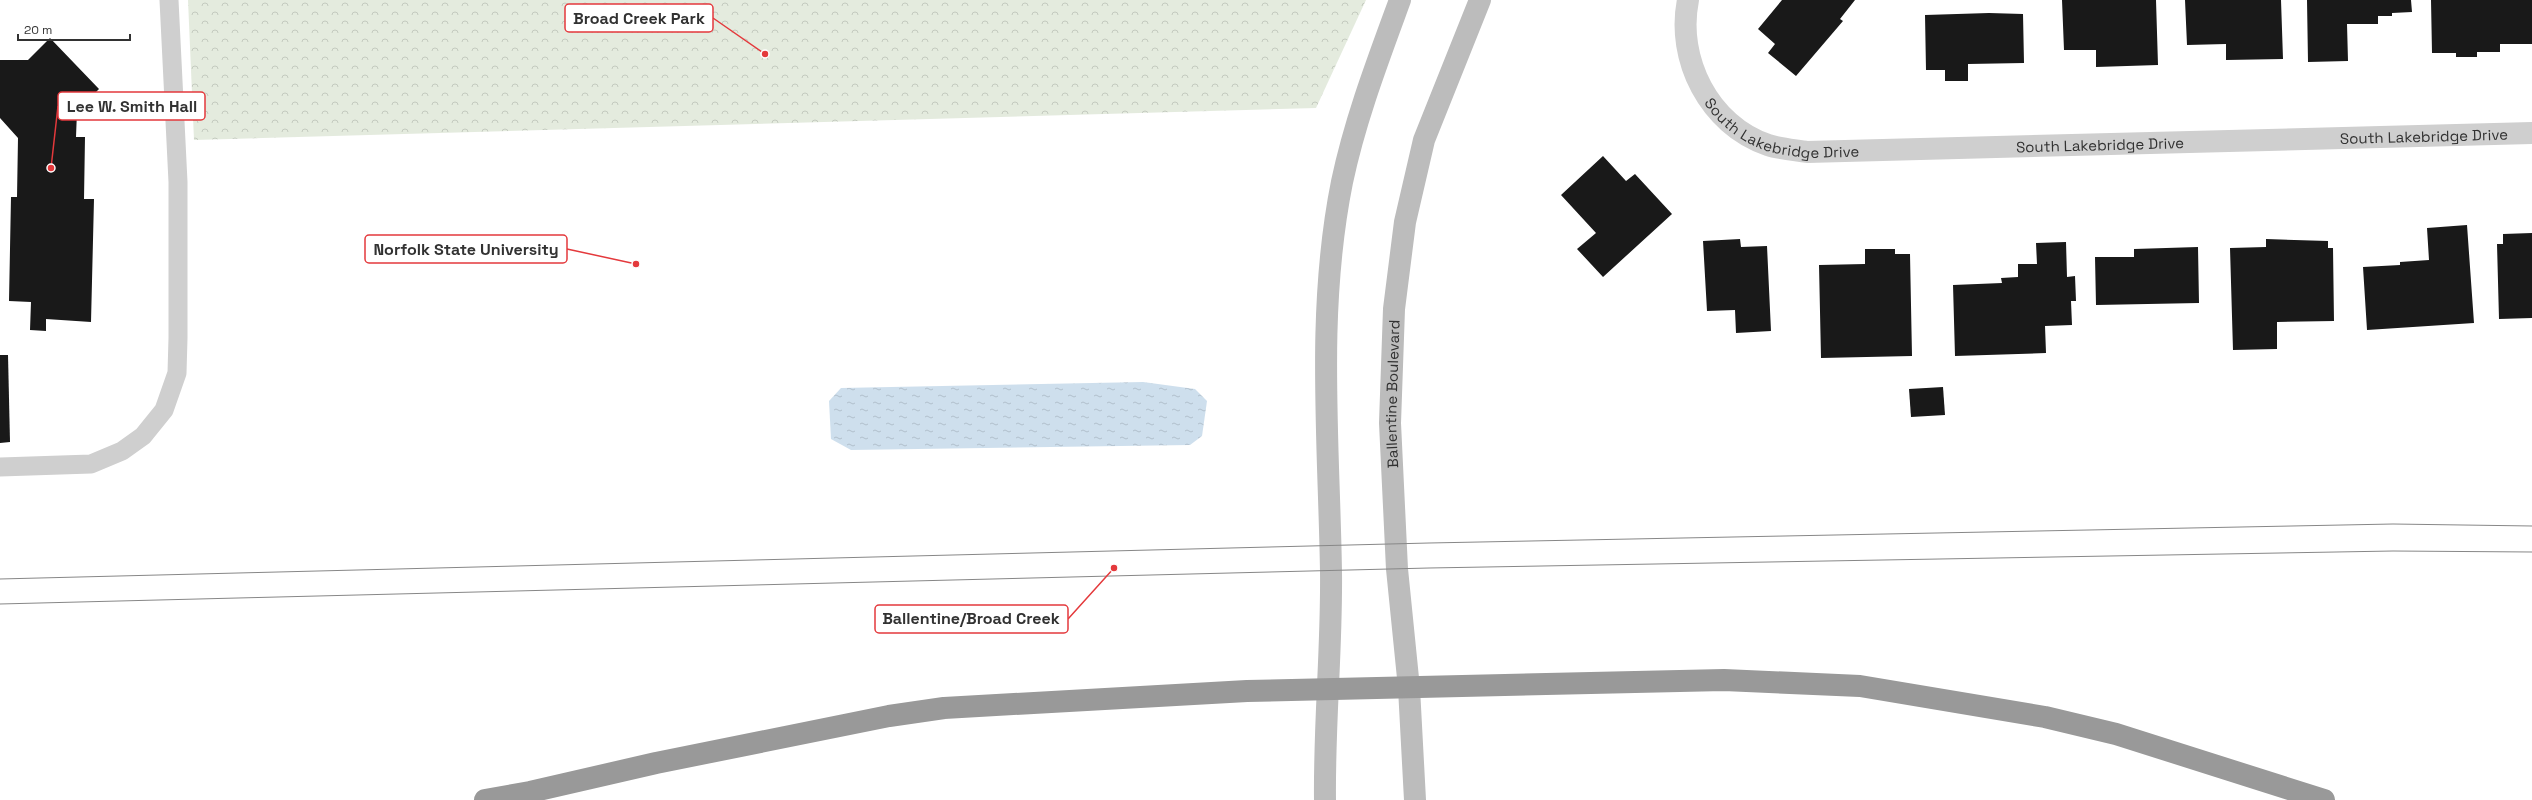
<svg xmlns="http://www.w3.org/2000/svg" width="2532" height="800" font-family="'Space Grotesk',sans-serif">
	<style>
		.park { fill: url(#park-crowns) }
		.water { fill: url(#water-ripples) }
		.building { fill: #191919 }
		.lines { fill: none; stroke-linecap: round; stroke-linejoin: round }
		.lane { stroke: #cfcfcf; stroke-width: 19 }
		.street { stroke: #cfcfcf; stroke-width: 22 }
		.secondary { stroke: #bcbcbc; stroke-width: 22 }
		.highway { stroke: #999; stroke-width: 22 }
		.tram { stroke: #878787; stroke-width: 1 }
		.labels { text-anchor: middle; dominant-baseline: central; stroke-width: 4; stroke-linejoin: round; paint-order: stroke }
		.street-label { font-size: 15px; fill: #323232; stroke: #fff }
		.leader { fill: none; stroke: #e4393c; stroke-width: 1.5 }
		.callout-dot { fill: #e4393c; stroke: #fff; stroke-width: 1.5 }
		.callout { fill: #fff; stroke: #e4393c; stroke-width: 1.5 }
		.callout-label { font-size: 16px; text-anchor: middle; font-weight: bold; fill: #323232 }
	</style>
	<defs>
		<pattern id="park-crowns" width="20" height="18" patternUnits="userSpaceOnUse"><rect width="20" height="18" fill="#e4ebde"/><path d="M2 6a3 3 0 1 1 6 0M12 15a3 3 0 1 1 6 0" fill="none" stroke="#c4cabf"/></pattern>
		<pattern id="water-ripples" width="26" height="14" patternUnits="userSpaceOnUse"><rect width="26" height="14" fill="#cedfed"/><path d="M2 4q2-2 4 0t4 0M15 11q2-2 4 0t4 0" fill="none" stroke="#b1c0cc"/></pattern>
	</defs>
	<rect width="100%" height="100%" fill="#fff"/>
	<polygon class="park" points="188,0 1366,0 1316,108 194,140"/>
	<polygon class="water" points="1143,382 1195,389 1207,401 1202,436 1190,445 851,450 831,439 829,401 841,388"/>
	<g class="building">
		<polygon points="1782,0 1855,0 1840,19 1843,21 1796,76 1768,53 1775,44 1758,29"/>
		<polygon points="2062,0 2156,0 2158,65 2096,67 2096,50 2064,50"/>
		<polygon points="2185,0 2281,0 2283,59 2226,60 2226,44 2187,45"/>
		<polygon points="2307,0 2411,0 2412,12 2392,13 2392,16 2378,16 2378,24 2347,24 2348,61 2308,62"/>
		<polygon points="2431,0 2532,0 2532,44 2500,44 2500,52 2477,52 2477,57 2456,57 2456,53 2432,53"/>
		<polygon points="1989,13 2023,14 2024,63 1968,64 1968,81 1945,81 1945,70 1926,70 1925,15"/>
		<polygon points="50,38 99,89 77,111 76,137 85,137 84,199 94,199 91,322 46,319 46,331 30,330 31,302 9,301 11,197 17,197 18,138 0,118 0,60 28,60"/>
		<polygon points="1603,156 1626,181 1635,174 1672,214 1603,277 1577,249 1596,233 1561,195"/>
		<polygon points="2467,225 2474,323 2367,330 2363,267 2400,265 2400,262 2429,260 2427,228"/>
		<polygon points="2532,233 2532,318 2499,319 2497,244 2503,244 2503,234"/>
		<polygon points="1740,239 1741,247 1767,246 1771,331 1736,333 1735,310 1707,311 1703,241"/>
		<polygon points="2266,239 2328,241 2328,248 2333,248 2334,321 2277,322 2277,349 2233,350 2230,248 2266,247"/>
		<polygon points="2066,242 2067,277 2075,276 2076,301 2071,301 2072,325 2045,326 2046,353 1955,356 1953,285 2002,283 2001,278 2018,277 2018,264 2037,264 2036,243"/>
		<polygon points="2198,247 2199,303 2096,305 2095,257 2134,257 2134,249"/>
		<polygon points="1865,249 1895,249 1895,254 1910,254 1912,356 1821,358 1819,265 1865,264"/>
		<polygon points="0,355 8,355 10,442 0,443"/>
		<polygon points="1943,387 1945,415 1911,417 1909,389"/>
	</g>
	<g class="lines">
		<polyline class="lane" points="0,467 91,464 122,451 143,436 164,410 177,373 178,338 178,182 169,0"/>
		<path class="street" id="s1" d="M1688,0C1676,59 1709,125 1768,145C1780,149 1795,150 1807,152L2532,133"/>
		<g class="secondary">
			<path d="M1325,800C1324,723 1332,648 1331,572C1329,442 1316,311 1342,182C1355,120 1378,60 1400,0"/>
			<path id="s2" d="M1415,800L1409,688L1397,569L1390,423L1394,309L1405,222L1424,140L1480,0"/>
		</g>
		<polyline class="highway" points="485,800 530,792 656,763 889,716 944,708 1247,691 1724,680 1860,686 2045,717 2116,734 2324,800"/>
		<g class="tram">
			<polyline points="0,579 1429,543 2393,524 2532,526"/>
			<polyline points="0,604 1429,568 2393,551 2532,552"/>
		</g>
	</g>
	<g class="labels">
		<g class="street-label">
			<text stroke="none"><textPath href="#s1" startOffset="188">South Lakebridge Drive</textPath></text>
			<text stroke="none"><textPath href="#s1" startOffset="837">South Lakebridge Drive</textPath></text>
			<text stroke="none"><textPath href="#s1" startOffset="513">South Lakebridge Drive</textPath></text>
			<text stroke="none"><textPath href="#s2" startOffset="407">Ballentine Boulevard</textPath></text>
		</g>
	</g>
	<path class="leader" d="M765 54L713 18M51 168L58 106M636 264L567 249M1114 568L1068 619"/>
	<g class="callout-dot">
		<circle cx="765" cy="54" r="4"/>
		<circle cx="51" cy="168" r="4"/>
		<circle cx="636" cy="264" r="4"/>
		<circle cx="1114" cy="568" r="4"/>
	</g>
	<g class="callout">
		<rect x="565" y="4" width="148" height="28" rx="4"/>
		<rect x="58" y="92" width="147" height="28" rx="4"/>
		<rect x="365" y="235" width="202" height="28" rx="4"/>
		<rect x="875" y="605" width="193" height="28" rx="4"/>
	</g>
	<g class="callout-label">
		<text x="639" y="24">Broad Creek Park</text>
		<text x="132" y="112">Lee W. Smith Hall</text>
		<text x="466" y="255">Norfolk State University</text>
		<text x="971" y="624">Ballentine/Broad Creek</text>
	</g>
	<path d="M18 34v6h112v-6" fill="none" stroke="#323232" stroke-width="2"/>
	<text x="24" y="34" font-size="12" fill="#323232" stroke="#ffffff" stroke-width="3" paint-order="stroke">20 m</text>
</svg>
